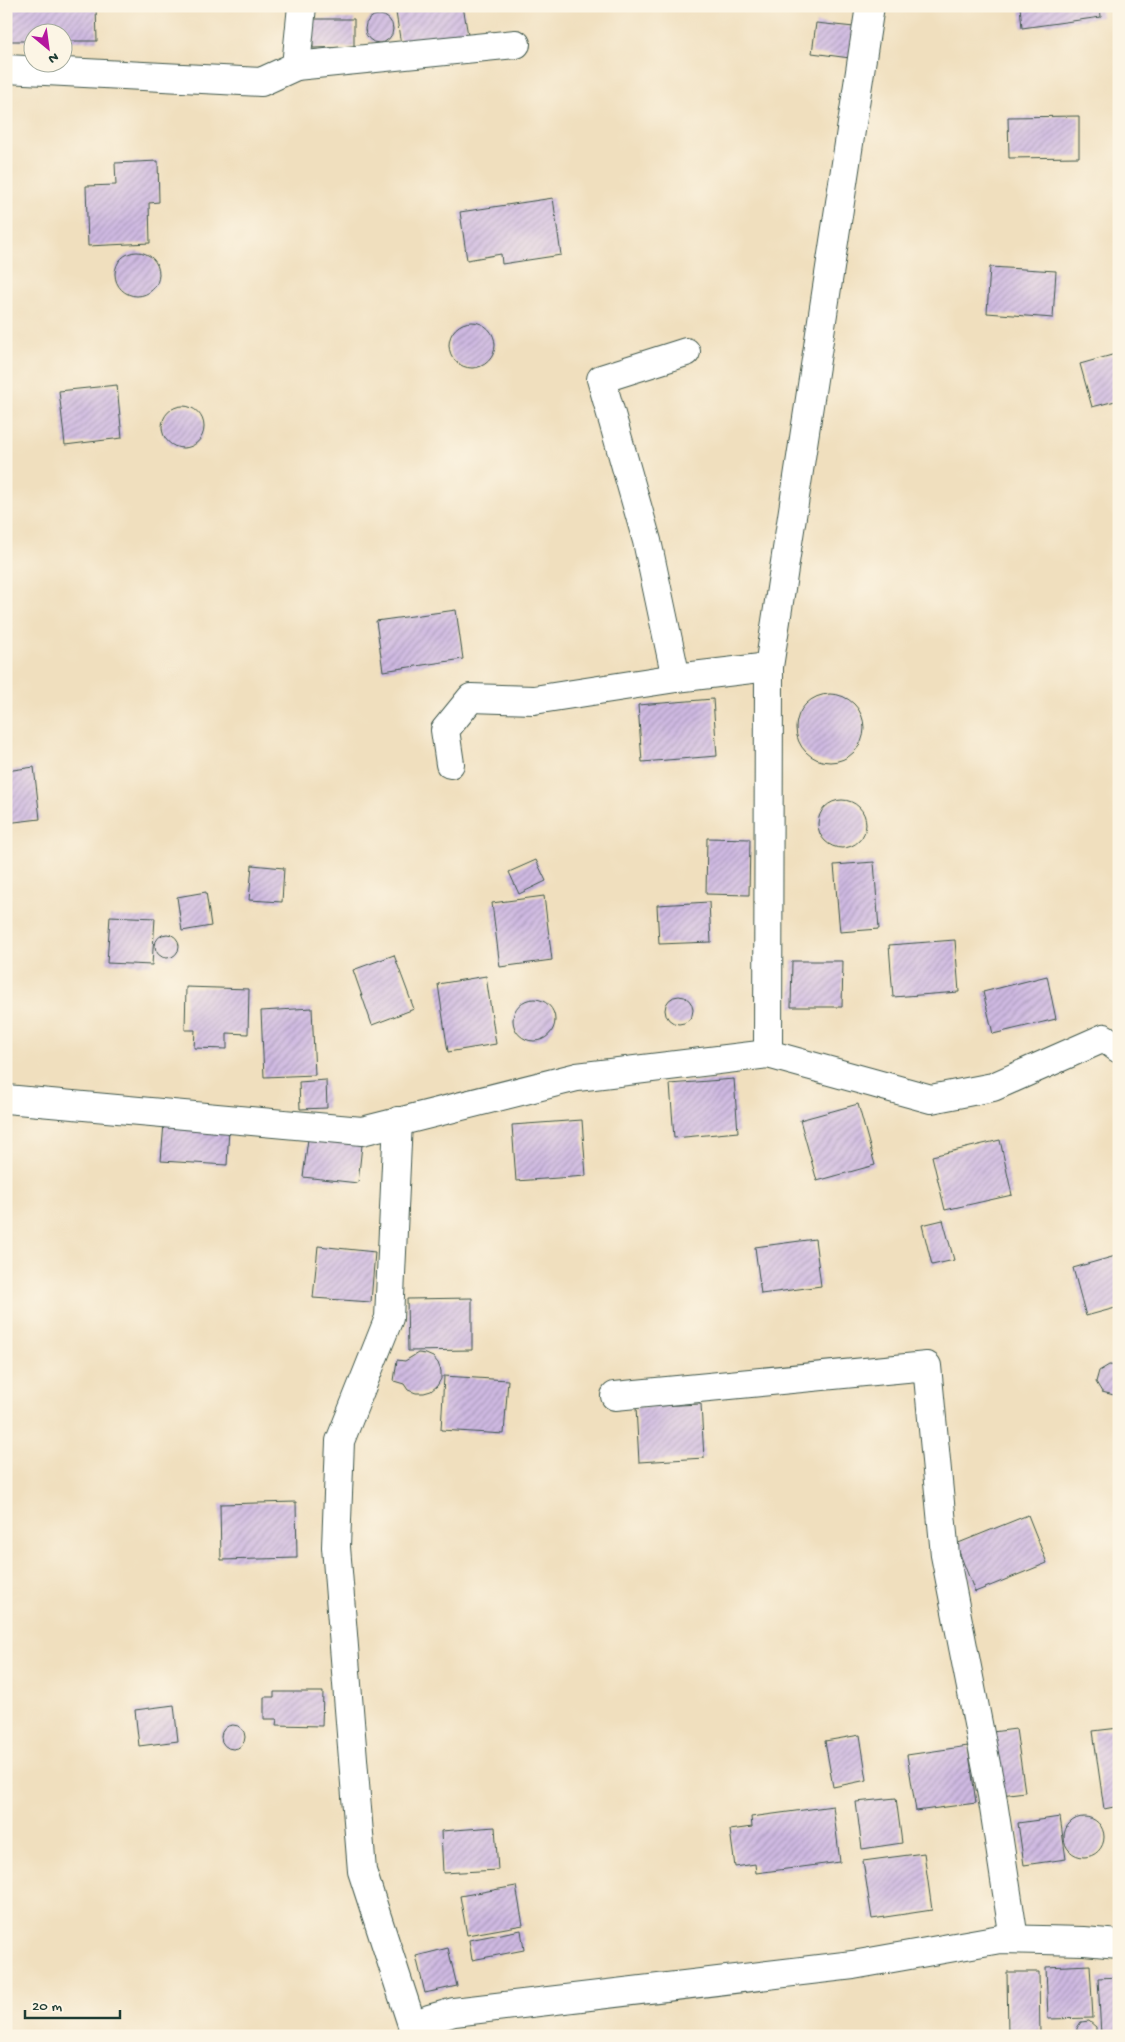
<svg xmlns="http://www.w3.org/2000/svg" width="1125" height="2042" font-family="'Gochi Hand',sans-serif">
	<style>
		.building { fill: url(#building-hatch) }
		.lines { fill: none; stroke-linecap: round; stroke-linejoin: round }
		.minor-casing { stroke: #3e5549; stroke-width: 30 }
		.minor { stroke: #fff; stroke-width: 28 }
	</style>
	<defs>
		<pattern id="building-hatch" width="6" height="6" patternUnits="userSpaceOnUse" patternTransform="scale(1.25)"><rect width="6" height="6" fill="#cfb9e2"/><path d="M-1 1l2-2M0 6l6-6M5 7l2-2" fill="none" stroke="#a798b8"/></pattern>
	</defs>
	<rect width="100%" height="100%" fill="#fcf5e5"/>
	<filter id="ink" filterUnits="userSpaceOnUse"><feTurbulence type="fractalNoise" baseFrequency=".02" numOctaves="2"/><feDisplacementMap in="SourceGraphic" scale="10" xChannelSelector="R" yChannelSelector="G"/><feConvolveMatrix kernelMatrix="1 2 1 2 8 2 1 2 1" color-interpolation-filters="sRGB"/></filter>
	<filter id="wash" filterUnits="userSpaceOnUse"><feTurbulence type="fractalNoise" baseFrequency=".0096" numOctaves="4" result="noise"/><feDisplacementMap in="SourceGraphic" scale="20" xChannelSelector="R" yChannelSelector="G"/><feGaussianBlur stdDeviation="1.12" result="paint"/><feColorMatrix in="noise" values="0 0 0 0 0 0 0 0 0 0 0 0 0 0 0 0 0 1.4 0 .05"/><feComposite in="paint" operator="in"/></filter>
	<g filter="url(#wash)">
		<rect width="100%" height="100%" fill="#f0dfbe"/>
		<g id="blocks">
			<g class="building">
				<polygon points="6,6 96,6 97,41 62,41 62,32 32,32 32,41 6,41"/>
				<polygon points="395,6 463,6 468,35 401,45"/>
				<polygon points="1020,6 1100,6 1101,17 1022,28"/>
				<circle cx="379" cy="29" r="14"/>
				<polygon points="312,19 354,19 354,47 313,48"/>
				<polygon points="816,23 854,27 850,58 812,53"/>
				<polygon points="1079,116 1079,157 1009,158 1008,117"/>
				<polygon points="158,161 159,202 149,203 150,243 88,246 86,186 116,185 115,163"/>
				<polygon points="553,198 561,255 502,264 501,254 467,260 460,212"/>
				<circle cx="137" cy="274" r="22"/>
				<polygon points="990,267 1056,271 1053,318 987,313"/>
				<circle cx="472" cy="345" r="23"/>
				<polygon points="1119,353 1119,400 1092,407 1080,364"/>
				<polygon points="117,385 122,438 65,445 59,391"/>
				<circle cx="183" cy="427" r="21"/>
				<polygon points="1119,550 1119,572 1113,570"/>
				<polygon points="456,610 463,659 383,671 376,621"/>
				<circle cx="830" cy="728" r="34"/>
				<polygon points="713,699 717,756 642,762 638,705"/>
				<polygon points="34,767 40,819 6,823 6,771"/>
				<circle cx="842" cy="824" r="24"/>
				<polygon points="707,838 750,839 749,895 706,894"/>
				<polygon points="536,860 546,881 519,894 509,872"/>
				<polygon points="874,862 879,929 840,932 834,865"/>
				<polygon points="252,865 284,868 282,902 249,900"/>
				<polygon points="206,892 211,926 182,931 177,897"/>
				<polygon points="544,896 552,960 500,967 492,903"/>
				<polygon points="709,902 711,942 659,944 657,905"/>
				<polygon points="110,916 155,918 152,965 107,963"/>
				<circle cx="167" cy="946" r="12"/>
				<polygon points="955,940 959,992 893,997 889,945"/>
				<polygon points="394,955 414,1009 372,1025 353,970"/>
				<polygon points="792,961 843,961 842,1007 791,1007"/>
				<polygon points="486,976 496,1044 448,1052 438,984"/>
				<polygon points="1047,976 1056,1019 993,1034 983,992"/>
				<polygon points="186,987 249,989 248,1034 227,1033 227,1049 194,1048 195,1030 185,1030"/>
				<circle cx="679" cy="1010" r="14"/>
				<circle cx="534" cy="1020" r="21"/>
				<polygon points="312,1008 315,1075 264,1077 261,1011"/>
				<polygon points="734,1079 738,1132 674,1138 670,1084"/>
				<polygon points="326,1080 327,1108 300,1109 299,1082"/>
				<polygon points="858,1104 875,1165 817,1181 800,1120"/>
				<polygon points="582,1120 586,1176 516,1181 512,1125"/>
				<polygon points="164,1123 229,1128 227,1165 161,1161"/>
				<polygon points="308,1139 362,1145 358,1183 303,1177"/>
				<polygon points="1000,1140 1012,1195 945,1210 932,1156"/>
				<polygon points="943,1220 954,1260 932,1265 922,1225"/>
				<polygon points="815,1239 821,1286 761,1294 755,1247"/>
				<polygon points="318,1246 375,1252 371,1302 313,1298"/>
				<polygon points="1119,1255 1119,1307 1086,1316 1073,1268"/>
				<polygon points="472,1298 472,1350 408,1351 407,1299"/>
				<polygon points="418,1353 426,1354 433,1357 438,1363 441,1371 441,1379 437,1386 431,1391 424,1393 416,1393 408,1390 404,1384 394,1381 397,1360 405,1361"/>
				<polygon points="1109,1365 1119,1366 1119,1393 1114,1395 1102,1392 1096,1382 1099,1371"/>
				<polygon points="444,1376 508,1380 504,1434 441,1430"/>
				<polygon points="701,1404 704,1458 639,1462 636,1407"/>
				<polygon points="296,1502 297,1558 221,1560 220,1504"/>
				<polygon points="1028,1515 1047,1563 975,1592 956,1544"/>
				<polygon points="274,1692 323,1692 322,1726 276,1725 277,1719 264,1719 264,1697 274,1697"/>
				<polygon points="174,1705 178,1741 139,1746 135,1710"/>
				<circle cx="233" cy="1737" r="12"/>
				<polygon points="1119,1728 1119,1806 1104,1809 1093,1731"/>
				<polygon points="1016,1729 1025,1792 1001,1795 992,1732"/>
				<polygon points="860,1735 867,1780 833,1787 825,1741"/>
				<polygon points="968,1746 976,1803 916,1811 907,1755"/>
				<polygon points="896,1798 902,1843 862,1849 856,1802"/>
				<polygon points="833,1806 840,1862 756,1873 755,1864 735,1867 730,1830 752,1827 751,1817"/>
				<circle cx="1084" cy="1837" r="20"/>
				<polygon points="1060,1817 1066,1859 1024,1865 1018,1823"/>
				<polygon points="495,1827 498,1870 443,1873 441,1831"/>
				<polygon points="924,1853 932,1910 872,1919 863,1861"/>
				<polygon points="516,1886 523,1925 467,1935 460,1896"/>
				<polygon points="521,1930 524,1950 472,1960 469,1940"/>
				<polygon points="448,1948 457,1986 425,1993 416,1956"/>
				<polygon points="1090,1965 1093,2018 1048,2019 1046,1967"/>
				<polygon points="1007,1972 1039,1972 1040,2036 1008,2036"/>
				<polygon points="1119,1977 1119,2036 1101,2036 1098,1978"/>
				<polygon points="1089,2021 1096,2027 1096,2036 1077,2036 1077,2028 1081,2022"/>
			</g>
		</g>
	</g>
	<g filter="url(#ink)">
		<use href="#blocks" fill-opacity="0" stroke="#3e5549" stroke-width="1"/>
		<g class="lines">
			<defs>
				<g id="minor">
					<polyline points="296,66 516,44"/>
					<polyline points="6,69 261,82 296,66 302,6"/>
					<polyline points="676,678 647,541 601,379 686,352"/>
					<polyline points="450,764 445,730 471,698 534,700 676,678 769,667"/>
					<polyline points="768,1054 769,667 870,6"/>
					<polyline points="6,1099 362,1131 577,1077 768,1054 931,1099 993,1087 1104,1038 1119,1049"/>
					<polyline points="398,1121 389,1318 340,1441 336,1547 362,1871 415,2034"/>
					<polyline points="615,1396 927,1366 945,1555 992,1795 1014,1939"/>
					<polyline points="414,2036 429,2019 454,2012 853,1965 1000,1939 1084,1941 1119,1944"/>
				</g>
			</defs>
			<use href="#minor" class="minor-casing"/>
			<use href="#minor" class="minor"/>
		</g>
	</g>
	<rect width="1125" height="2042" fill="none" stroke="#fcf5e5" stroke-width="25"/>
	<g transform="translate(48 48) rotate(151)"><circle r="24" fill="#fcf5e5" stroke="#a4ab9e"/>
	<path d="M0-4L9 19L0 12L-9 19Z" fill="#b5179e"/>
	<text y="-8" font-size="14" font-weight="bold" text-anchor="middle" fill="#1f3d34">N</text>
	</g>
	<path d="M25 2010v8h95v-8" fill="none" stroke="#1f3d34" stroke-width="2.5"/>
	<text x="32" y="2010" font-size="15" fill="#1f3d34" stroke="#fcf5e5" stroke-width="4" paint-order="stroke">20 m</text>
</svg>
